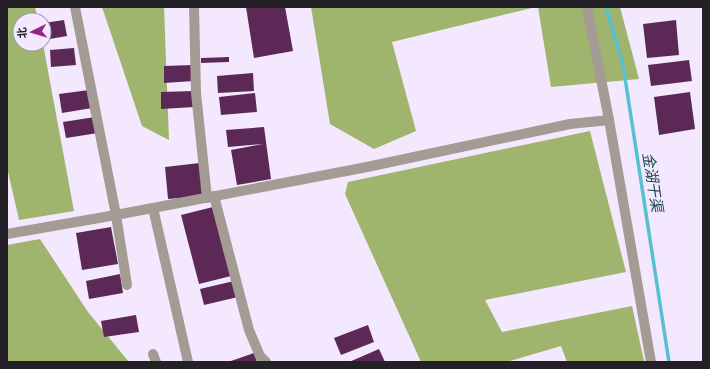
<svg xmlns="http://www.w3.org/2000/svg" width="710" height="369" font-family="'Public Sans','Noto Sans SC',sans-serif">
	<style>
		.forest { fill: #9fb46c }
		.lines { fill: none; stroke-linecap: round; stroke-linejoin: round }
		.stream { stroke: #57c0d1; stroke-width: 3.5 }
		.building { fill: #5c2856 }
		.minor { stroke: #a39b94; stroke-width: 10 }
		.labels { text-anchor: middle; dominant-baseline: central; stroke-width: 4; stroke-linejoin: round; paint-order: stroke }
		.water-label { font-size: 15px; font-style: italic; fill: #1d4b53; stroke: #f3e8fe }
	</style>
	<rect width="100%" height="100%" fill="#f3e8fe"/>
	<g class="forest">
		<polygon points="7,7 35,7 38,20 20,20 20,44 43,44 74,211 19,220 7,167"/>
		<polygon points="102,7 164,7 169,140 142,126"/>
		<polygon points="311,7 536,7 392,42 416,131 374,149 330,124"/>
		<polygon points="538,7 620,7 639,79 551,87"/>
		<polygon points="590,131 626,272 485,300 502,332 632,306 644,361 634,362 567,362 561,346 510,361 510,362 421,362 345,194 348,182"/>
		<polygon points="40,239 88,312 129,362 7,362 7,245"/>
	</g>
	<g class="lines">
		<polyline class="stream" points="606,7 623,65 669,362"/>
	</g>
	<g class="building">
		<polygon points="246,7 285,7 293,51 254,58"/>
		<polygon points="64,20 67,36 44,40 44,23"/>
		<polygon points="676,20 679,55 647,58 643,24"/>
		<polygon points="74,48 76,65 51,67 50,50"/>
		<polygon points="229,57 229,62 201,63 201,58"/>
		<polygon points="689,60 692,81 651,86 648,65"/>
		<polygon points="193,65 194,81 164,83 164,66"/>
		<polygon points="253,73 254,91 218,93 217,76"/>
		<polygon points="89,90 92,108 62,113 59,94"/>
		<polygon points="194,91 194,107 161,109 161,92"/>
		<polygon points="690,92 695,129 659,135 654,97"/>
		<polygon points="255,93 257,112 221,115 219,97"/>
		<polygon points="95,117 98,133 66,138 63,122"/>
		<polygon points="264,127 271,179 237,185 231,150 263,144 228,147 226,130"/>
		<polygon points="200,163 203,196 168,199 165,167"/>
		<polygon points="213,207 231,276 199,284 181,215"/>
		<polygon points="111,227 118,264 82,270 76,233"/>
		<polygon points="120,274 123,293 89,299 86,281"/>
		<polygon points="234,281 238,297 204,305 200,289"/>
		<polygon points="136,315 139,332 104,337 101,321"/>
		<polygon points="368,325 374,342 341,355 334,338"/>
		<polygon points="379,349 385,362 349,362"/>
		<polygon points="254,353 257,362 228,362"/>
	</g>
	<g class="lines">
		<g class="minor">
			<polyline points="75,7 116,215 127,285"/>
			<polyline points="194,7 196,93 207,198"/>
			<polyline points="587,7 609,120"/>
			<polyline points="214,196 249,330 260,356 266,362"/>
			<polyline points="153,208 188,362"/>
			<polyline points="7,234 116,215 367,167 570,124 609,120 651,362"/>
			<polyline points="153,354 156,362"/>
		</g>
	</g>
	<g class="labels">
		<g class="water-label">
			<text transform="translate(653 182) rotate(81)">金湖干渠</text>
		</g>
	</g>
	<rect width="710" height="369" fill="none" stroke="#242027" stroke-width="16"/>
	<g transform="translate(32 32) rotate(265)"><circle r="19" fill="#f3e8fe" stroke="#a098a8"/>
	<path d="M0-3L7 15L0 10L-7 15Z" fill="#962482"/>
	<text y="-6" font-size="11" font-weight="bold" text-anchor="middle" fill="#242027">北</text>
	</g>
</svg>
